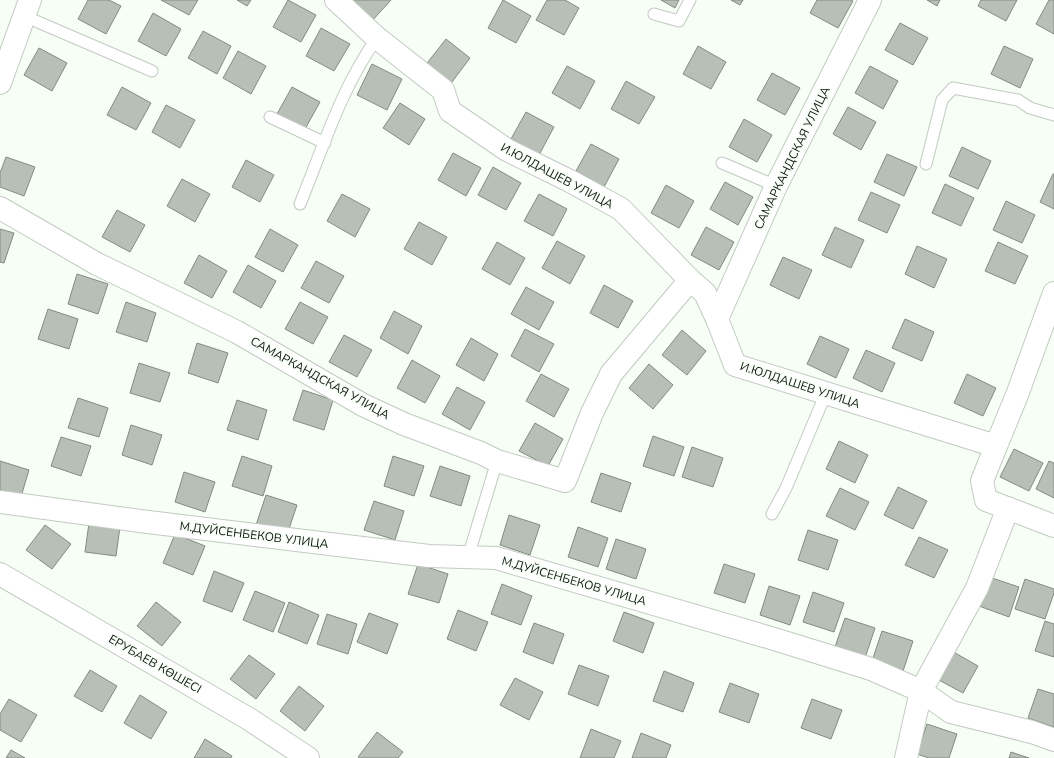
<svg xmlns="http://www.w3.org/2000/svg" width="1054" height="758" font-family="'Nunito Sans',sans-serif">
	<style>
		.building { fill: #b7bfb7; stroke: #848b84 }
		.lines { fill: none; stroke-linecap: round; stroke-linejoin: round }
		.lane-casing { stroke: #c2cac2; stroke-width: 13 }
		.street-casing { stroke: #c2cac2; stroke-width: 24 }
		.secondary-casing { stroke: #c2cac2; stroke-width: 24 }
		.lane { stroke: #fff; stroke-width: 11 }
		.street { stroke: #fff; stroke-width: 22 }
		.secondary { stroke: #fff; stroke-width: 22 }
		.labels { text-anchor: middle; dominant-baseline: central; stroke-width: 3; stroke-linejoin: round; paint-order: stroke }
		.street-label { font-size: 12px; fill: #151815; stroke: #f6fef6 }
	</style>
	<rect width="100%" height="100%" fill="#f6fef6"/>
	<g class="building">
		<polygon points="88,0 109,0 121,6 106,34 78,19"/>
		<polygon points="161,0 198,0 189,15"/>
		<polygon points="237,0 251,0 247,6"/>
		<polygon points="288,0 316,15 301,42 273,27"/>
		<polygon points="349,0 391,0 371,22"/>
		<polygon points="503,0 531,16 516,43 488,28"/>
		<polygon points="547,0 565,0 579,8 564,35 536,20"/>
		<polygon points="661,0 679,0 675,8"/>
		<polygon points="731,0 743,0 740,5"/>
		<polygon points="817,0 851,0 853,1 838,28 810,13"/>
		<polygon points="927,0 940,0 937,6"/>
		<polygon points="981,0 1017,0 1006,21 978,6"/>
		<polygon points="1049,0 1054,0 1054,34 1036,24"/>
		<polygon points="153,13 181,29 166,56 138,41"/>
		<polygon points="900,23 928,38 913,65 885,50"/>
		<polygon points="321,28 350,44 334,71 306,56"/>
		<polygon points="203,31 231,46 217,74 188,58"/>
		<polygon points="446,39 470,58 449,86 424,67"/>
		<polygon points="698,46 726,62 711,89 683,74"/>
		<polygon points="1004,46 1033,59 1020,88 991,74"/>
		<polygon points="39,48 67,63 52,91 24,75"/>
		<polygon points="238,51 266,66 251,94 223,78"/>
		<polygon points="372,64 402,79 387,110 357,95"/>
		<polygon points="567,66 595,81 580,109 552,93"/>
		<polygon points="870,66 898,81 883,109 855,93"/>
		<polygon points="772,73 800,88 785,115 757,100"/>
		<polygon points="626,81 655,97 639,124 611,109"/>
		<polygon points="122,87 151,103 136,130 107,115"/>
		<polygon points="292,87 320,102 305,129 277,114"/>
		<polygon points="400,103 425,119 409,145 383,128"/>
		<polygon points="166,105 195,120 180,148 152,132"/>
		<polygon points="848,107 876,122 861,150 833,134"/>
		<polygon points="526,112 554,127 539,155 511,139"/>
		<polygon points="744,119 772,135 757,162 729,147"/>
		<polygon points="591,144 619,159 604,187 576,171"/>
		<polygon points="962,147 991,161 978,189 949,176"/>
		<polygon points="453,153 481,168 466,196 438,180"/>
		<polygon points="887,154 917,167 904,196 874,182"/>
		<polygon points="6,157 35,167 24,196 0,187 0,173"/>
		<polygon points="246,160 274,175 260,202 232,187"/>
		<polygon points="493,167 521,183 506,210 478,195"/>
		<polygon points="1053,174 1054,174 1054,209 1040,202"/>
		<polygon points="182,179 210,194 195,222 167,206"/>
		<polygon points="725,182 753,197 738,225 710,209"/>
		<polygon points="945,184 974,198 961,226 932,213"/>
		<polygon points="666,185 694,201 679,228 651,213"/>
		<polygon points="871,192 900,205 887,233 858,220"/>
		<polygon points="342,194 370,209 355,237 327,221"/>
		<polygon points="539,194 567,209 553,236 524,221"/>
		<polygon points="1006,201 1035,215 1022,243 993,230"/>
		<polygon points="117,210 145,225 130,252 102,237"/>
		<polygon points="419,222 447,237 432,265 404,249"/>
		<polygon points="706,227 734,242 719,270 691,255"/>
		<polygon points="835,227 864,240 851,268 822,255"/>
		<polygon points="0,229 14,233 4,263 0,262"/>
		<polygon points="270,229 298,245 283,272 255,257"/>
		<polygon points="557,241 585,256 570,284 542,268"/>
		<polygon points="497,242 525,258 510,285 482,269"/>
		<polygon points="998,242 1028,256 1015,284 985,271"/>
		<polygon points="917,246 947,259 934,288 905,274"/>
		<polygon points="199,255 227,271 212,298 184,283"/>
		<polygon points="783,257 812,270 799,299 770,285"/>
		<polygon points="316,261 344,276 329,303 301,288"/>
		<polygon points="248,265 276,281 261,308 233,292"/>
		<polygon points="77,274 108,284 98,314 68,304"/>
		<polygon points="604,285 633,301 618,328 590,313"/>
		<polygon points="526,287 554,302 539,330 511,314"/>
		<polygon points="126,302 156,313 147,342 116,332"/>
		<polygon points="300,302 328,317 313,344 285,329"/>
		<polygon points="48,309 78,319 69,349 38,339"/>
		<polygon points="394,311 422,326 408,354 380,338"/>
		<polygon points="905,319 934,332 922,361 892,348"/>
		<polygon points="525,329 554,344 539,372 511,356"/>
		<polygon points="682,330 706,351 687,375 662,355"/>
		<polygon points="344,335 372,350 357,377 329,362"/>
		<polygon points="820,336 849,349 836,378 807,364"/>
		<polygon points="471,338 498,354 484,381 456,365"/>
		<polygon points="197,343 228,353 218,383 188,373"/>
		<polygon points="866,350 895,363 882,392 853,378"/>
		<polygon points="412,360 440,376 425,403 397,388"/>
		<polygon points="139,363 170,373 160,402 130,393"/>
		<polygon points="649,364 673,385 653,409 629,388"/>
		<polygon points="541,374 569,389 554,417 526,401"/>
		<polygon points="967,374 996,388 983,416 954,403"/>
		<polygon points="457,387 485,402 470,430 442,414"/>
		<polygon points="303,390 333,400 324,430 293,420"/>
		<polygon points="78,398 108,408 99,437 68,428"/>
		<polygon points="237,400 267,410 258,440 227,430"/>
		<polygon points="535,423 563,439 548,466 519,451"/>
		<polygon points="131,425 162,435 152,465 122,455"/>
		<polygon points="653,436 684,447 674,476 643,466"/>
		<polygon points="61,437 91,446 81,476 51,466"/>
		<polygon points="839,441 868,455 855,483 826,469"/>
		<polygon points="692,447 723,458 713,487 682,477"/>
		<polygon points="1014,449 1043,463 1029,491 1000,477"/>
		<polygon points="242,456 272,466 263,496 232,486"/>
		<polygon points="393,456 424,466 414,496 384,486"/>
		<polygon points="0,461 29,470 20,500 0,494"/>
		<polygon points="1049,461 1054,463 1054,498 1036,489"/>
		<polygon points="440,466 470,476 461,506 430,496"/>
		<polygon points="184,472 215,482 205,512 175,502"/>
		<polygon points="601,473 631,483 621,512 591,502"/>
		<polygon points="898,487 927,501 913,529 884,515"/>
		<polygon points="840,488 869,502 855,530 826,516"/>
		<polygon points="266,495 297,505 287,535 256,525"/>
		<polygon points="374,501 404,511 395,540 364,530"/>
		<polygon points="509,515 540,525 530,555 500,545"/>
		<polygon points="89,523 120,527 116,556 85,552"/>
		<polygon points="45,525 71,544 52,569 26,550"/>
		<polygon points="578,527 608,538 598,567 568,557"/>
		<polygon points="808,530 838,540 828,570 798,560"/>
		<polygon points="175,534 205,546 193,575 163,563"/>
		<polygon points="919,537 948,550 934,578 905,565"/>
		<polygon points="616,539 646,549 636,579 606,569"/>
		<polygon points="418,564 448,574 439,603 408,594"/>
		<polygon points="724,564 755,574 745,603 714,593"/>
		<polygon points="214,571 244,583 232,612 203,601"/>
		<polygon points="989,577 1019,587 1009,617 979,606"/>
		<polygon points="1025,579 1054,589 1054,593 1045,619 1015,609"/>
		<polygon points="502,584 532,596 521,625 491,614"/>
		<polygon points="769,586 800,596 790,625 760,615"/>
		<polygon points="255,591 285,603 273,632 243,620"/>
		<polygon points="813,592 844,603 834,632 803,622"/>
		<polygon points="156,602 181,622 162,646 137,626"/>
		<polygon points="289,602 319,615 307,644 278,632"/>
		<polygon points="458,610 488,622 476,651 447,639"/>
		<polygon points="624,612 654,623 643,653 613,641"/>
		<polygon points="369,613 398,624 387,654 357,642"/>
		<polygon points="327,614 357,624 348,654 317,644"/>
		<polygon points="845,618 875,628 865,658 835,647"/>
		<polygon points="1045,621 1054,624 1054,657 1035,651"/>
		<polygon points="534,623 564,634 553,664 523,652"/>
		<polygon points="882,631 913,641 903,671 872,661"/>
		<polygon points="950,650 978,666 963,693 935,678"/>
		<polygon points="249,655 275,674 256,699 230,679"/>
		<polygon points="579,665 609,676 598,706 568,694"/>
		<polygon points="90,670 117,686 102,712 74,696"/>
		<polygon points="664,671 694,683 683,712 653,701"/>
		<polygon points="515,678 543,692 529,720 500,705"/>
		<polygon points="730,683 759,694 749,723 719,712"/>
		<polygon points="299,686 324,706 305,731 280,711"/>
		<polygon points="1038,689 1054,694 1054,727 1028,718"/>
		<polygon points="140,695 167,712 151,739 124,723"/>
		<polygon points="9,699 37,715 21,742 0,730 0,714"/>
		<polygon points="812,699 842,710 831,739 801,728"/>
		<polygon points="927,724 957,734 949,758 929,758 917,754"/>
		<polygon points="591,729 621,741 614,758 580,758"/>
		<polygon points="377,732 403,752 398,758 360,758 358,757"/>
		<polygon points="641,733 671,745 666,758 632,758"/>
		<polygon points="205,739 232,756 231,758 194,758"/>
		<polygon points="11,750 25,758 6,758"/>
		<polygon points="1011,752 1029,758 1009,758"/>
	</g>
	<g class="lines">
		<defs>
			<g id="lane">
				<polyline points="654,14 679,21 690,0"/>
				<polyline points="24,16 152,71"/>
				<polyline points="270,117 325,143"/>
				<polyline points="722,163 776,186"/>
				<polyline points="926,164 942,100 953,88 1018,100 1030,108 1054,115"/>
				<path d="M300,204C323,148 341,88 377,38"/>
				<polyline points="772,514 786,488 826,393"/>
				<polyline points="468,557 497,461"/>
			</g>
			<g id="street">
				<polyline points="336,0 377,38 443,90 450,111 507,150 570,181 621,209 690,280 705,293 717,319 735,365 996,446 982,481 986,500 1054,526"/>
				<polyline points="0,83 30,0"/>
				<polyline points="0,208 97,264 237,332 363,405 404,424 481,453 497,461 565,481 592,413 611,374 690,280"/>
				<polyline points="717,319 776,186 870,0"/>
				<polyline points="996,446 1017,395 1054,293"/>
				<polyline points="0,502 148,522 429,556 496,558 771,638 871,669 921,691 951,712 1032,732 1054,740"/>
				<polyline points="906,758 921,691 977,588 1008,508"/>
			</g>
			<polyline id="secondary" points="0,574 249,719 308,758"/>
		</defs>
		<use href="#lane" class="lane-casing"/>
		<use href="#street" class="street-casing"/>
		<use href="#secondary" class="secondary-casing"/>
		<use href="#lane" class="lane"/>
		<use href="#street" class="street"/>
		<use href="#secondary" class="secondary"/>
	</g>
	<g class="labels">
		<g class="street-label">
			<text transform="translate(792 158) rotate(-64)">САМАРКАНДСКАЯ УЛИЦА</text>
			<text transform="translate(557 176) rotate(28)">И.ЮЛДАШЕВ УЛИЦА</text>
			<text transform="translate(320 378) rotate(29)">САМАРКАНДСКАЯ УЛИЦА</text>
			<text transform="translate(800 385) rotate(18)">И.ЮЛДАШЕВ УЛИЦА</text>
			<text transform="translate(254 535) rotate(7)">М.ДУЙСЕНБЕКОВ УЛИЦА</text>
			<text transform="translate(574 581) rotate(16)">М.ДУЙСЕНБЕКОВ УЛИЦА</text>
			<text transform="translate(155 664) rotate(30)">ЕРУБАЕВ КӨШЕСІ</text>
		</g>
	</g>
</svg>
